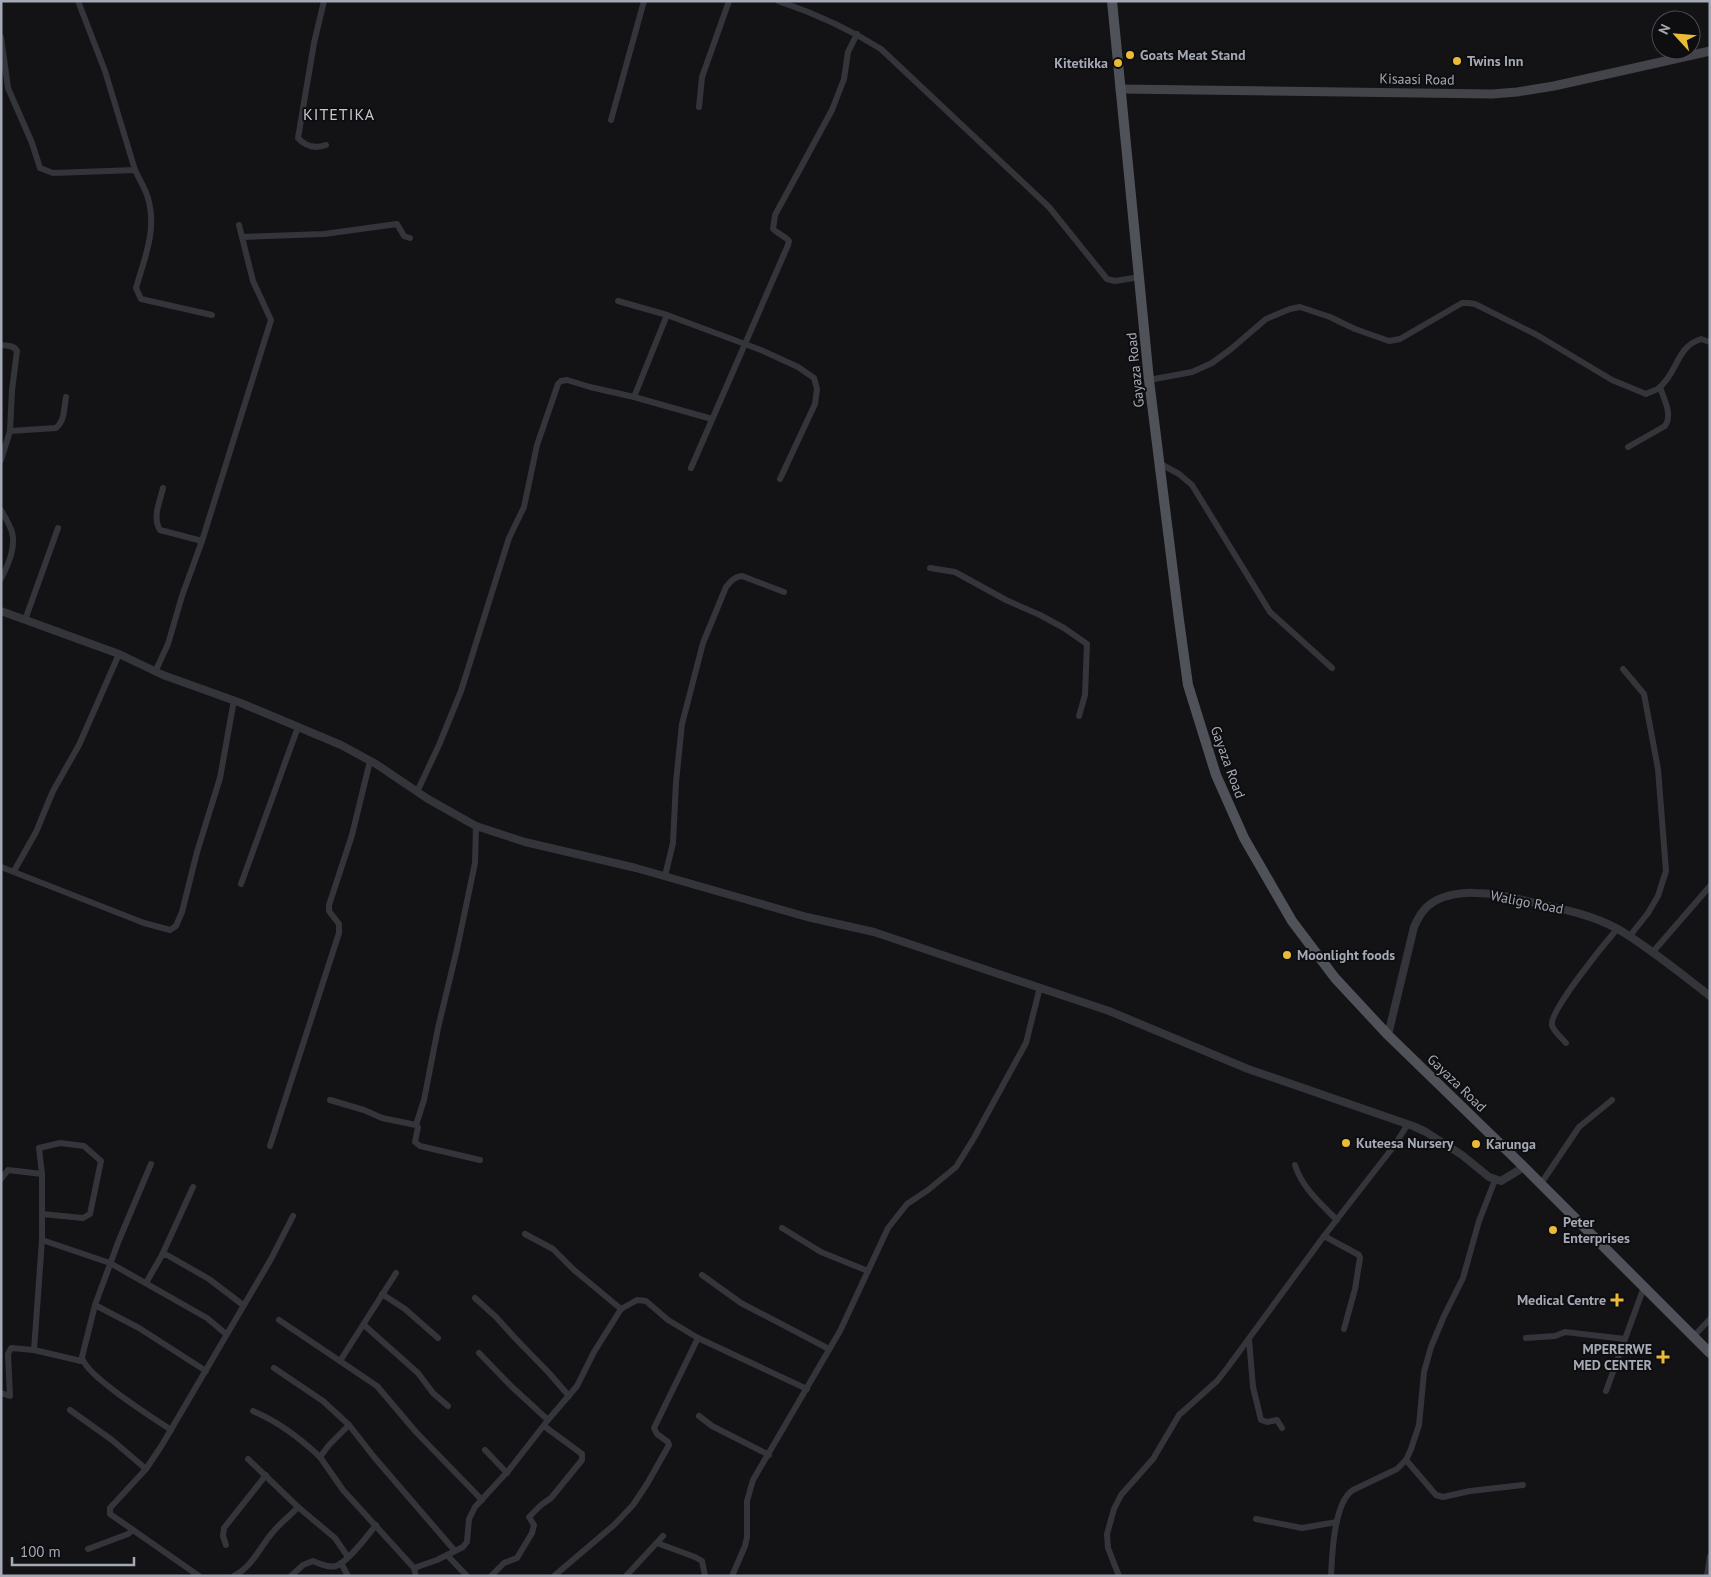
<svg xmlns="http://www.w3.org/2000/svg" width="1711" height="1577" font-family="'PT Sans',sans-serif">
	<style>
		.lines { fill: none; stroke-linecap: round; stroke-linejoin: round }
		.minor { stroke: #34353a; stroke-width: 6 }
		.tertiary { stroke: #34353a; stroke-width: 8 }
		.secondary { stroke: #42444a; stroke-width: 9 }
		.primary { stroke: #505259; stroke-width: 10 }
		.poi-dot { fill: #ebbb35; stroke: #0e0e10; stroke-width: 2 }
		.labels { text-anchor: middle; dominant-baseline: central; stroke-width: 4; stroke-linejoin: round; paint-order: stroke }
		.poi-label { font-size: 14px; font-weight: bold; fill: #a5a9b5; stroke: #0e0e10; text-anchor: start }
		.street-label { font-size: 14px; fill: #a5a9b5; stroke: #0e0e10 }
		.quarter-label { font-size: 16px; letter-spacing: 1px; fill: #c6c8d1; stroke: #0e0e10 }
	</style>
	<rect width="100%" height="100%" fill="#131315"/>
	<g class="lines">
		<g class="minor">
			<path d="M324,1L314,43L298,138C306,147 315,149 326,145"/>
			<path d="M778,1C814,13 849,29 881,49L1049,207L1107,279L1115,281L1140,277"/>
			<polyline points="1,37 8,88 32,143 40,168 53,173 135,170 105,71 78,1"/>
			<polyline points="699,107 702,77 729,1"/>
			<polyline points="611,120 644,1"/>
			<path d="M135,170C139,178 144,187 147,195C158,227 145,257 136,288L141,299L212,315"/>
			<polyline points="242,237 324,234 397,224 404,236 410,238"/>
			<polyline points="618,301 667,315 761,350 798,367 814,378 817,389 815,404 780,479"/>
			<path d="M1,345C7,346 14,345 17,351L12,390L10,431L1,460"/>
			<path d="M1149,380L1192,372L1212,363L1231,349L1266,319L1290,309L1300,307L1330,317L1355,329L1389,341L1400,339L1462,303H1468L1475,304L1537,335L1612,380L1646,394C1650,392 1657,390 1660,387C1678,372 1676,347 1701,339L1710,342"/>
			<polyline points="634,397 667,315"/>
			<path d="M10,431L56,428C65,421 64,407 66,397"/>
			<path d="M1628,447L1665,426C1673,414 1664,400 1660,387"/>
			<polyline points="1159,463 1179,474 1192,485 1270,612 1332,668"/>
			<path d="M691,468L788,245L789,241C785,236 778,234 773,229L775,215L832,110L844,79L848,52L857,34"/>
			<path d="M1,510C5,517 10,525 12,532C16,548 8,565 1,579"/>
			<polyline points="202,541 271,320 253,281 239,225"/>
			<polyline points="930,568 955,572 1006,600 1040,615 1064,628 1087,644 1085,695 1079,716"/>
			<polyline points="25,620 58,528"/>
			<polyline points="1623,669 1644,694 1658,769 1666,871 1658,896 1648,913 1629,937"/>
			<path d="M155,672L168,644L182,596L202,541L160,530C152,518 160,501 163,488"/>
			<polyline points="417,792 439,745 461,691 509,538 524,507 537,445 558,384 561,381 567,380 590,387 634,397 712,419"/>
			<polyline points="1,867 144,923 170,930 176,926 182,912 197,852 220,778 234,700"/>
			<polyline points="14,871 36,832 53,791 79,745 119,654"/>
			<path d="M665,876L673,843L676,782L682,724L703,643L726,587C731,581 734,577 742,576L784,592"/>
			<polyline points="241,884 298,727"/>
			<polyline points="1652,953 1710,886"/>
			<path d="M1566,1043C1562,1038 1553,1031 1552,1025C1549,1011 1606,942 1617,929"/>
			<polyline points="330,1100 364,1110 382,1118 416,1125 418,1127 415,1142 420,1146 480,1160"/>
			<polyline points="416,1125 424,1100 438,1028 457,949 475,863 476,826"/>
			<polyline points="270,1146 339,933 339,924 329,911 329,905 352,835 370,761"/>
			<path d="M151,1164L119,1240L95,1305L81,1361L83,1360C90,1378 152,1417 171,1430"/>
			<path d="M1295,1165C1302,1188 1321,1204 1337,1220"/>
			<polyline points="42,1174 39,1148 60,1143 84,1146 101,1161 90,1214 83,1218 42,1214"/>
			<polyline points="1,1179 8,1170 42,1174 42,1240 34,1350"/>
			<polyline points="1540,1185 1579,1127 1612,1100"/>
			<polyline points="782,1228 821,1252 868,1271"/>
			<polyline points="525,1234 553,1249 574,1270 621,1309"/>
			<polyline points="1324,1236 1359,1255 1360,1258 1355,1289 1344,1329"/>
			<polyline points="42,1240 110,1263 207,1318 226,1334"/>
			<polyline points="162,1255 193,1187"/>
			<polyline points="702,1275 741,1303 829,1349"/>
			<polyline points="146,1283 162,1255 167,1255 209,1279 243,1305"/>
			<polyline points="382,1294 405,1309 438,1338"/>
			<polyline points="475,1298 496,1317 515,1338 549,1373 569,1396"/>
			<polyline points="95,1305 139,1328 206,1371"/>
			<polyline points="279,1320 377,1386 416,1432 482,1500"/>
			<polyline points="364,1325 418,1373 433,1393 448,1406"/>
			<polyline points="1693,1337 1710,1319"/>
			<polyline points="1526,1338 1555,1336 1565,1332 1625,1339"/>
			<polyline points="1249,1339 1253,1387 1261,1420 1267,1422 1277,1420 1282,1428"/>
			<polyline points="479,1353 511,1386 548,1420"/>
			<polyline points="340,1361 396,1273"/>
			<polyline points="274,1368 323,1401 349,1425 374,1457 455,1551"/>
			<polyline points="1606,1391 1644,1287"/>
			<polyline points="1,1393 10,1396 8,1354 11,1348 34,1350 81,1361"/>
			<polyline points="70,1410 112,1440 146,1469"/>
			<path d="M253,1411C279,1422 300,1438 320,1457"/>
			<polyline points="699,1416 712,1426 769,1455"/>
			<polyline points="349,1425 329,1445 320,1457 343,1490 414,1568 416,1576"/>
			<polyline points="485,1450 507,1473"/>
			<polyline points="248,1459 298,1507 335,1538 348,1557"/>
			<polyline points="1406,1460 1436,1495 1443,1497 1470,1491 1523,1485"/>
			<polyline points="1256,1519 1302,1528 1337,1522"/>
			<polyline points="657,1543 695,1557 702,1561 705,1576"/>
			<polyline points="226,1545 223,1536 224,1528 266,1475"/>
			<polyline points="88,1549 128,1534 133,1530"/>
			<polyline points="447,1555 467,1576"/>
			<polyline points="341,1563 348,1576"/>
			<polyline points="414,1568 437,1560 463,1547 467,1542 469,1519 475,1507 509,1470 548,1420 577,1386 594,1352 621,1309 637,1300 646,1301 668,1320 698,1338 807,1389"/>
			<polyline points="199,1576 123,1523 110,1514 110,1508 146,1469 162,1445 271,1259 293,1216"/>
			<path d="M234,1576C253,1566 259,1548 273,1532C280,1523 290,1516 298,1507"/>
			<path d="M291,1576L303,1565L313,1561C320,1564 329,1568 336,1566C348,1562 368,1535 376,1525"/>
			<polyline points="491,1576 504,1563 517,1558 532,1533 534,1525 529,1517 541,1505 551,1498 582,1460 582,1454 544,1426"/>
			<polyline points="554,1576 614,1525 633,1505 647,1484 669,1445 668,1442 657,1434 654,1428 698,1338"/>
			<polyline points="626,1576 663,1536"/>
			<polyline points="732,1576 745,1546 747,1537 747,1501 753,1480 840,1331 888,1228 907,1204 928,1190 956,1167 974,1138 1026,1043 1040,987"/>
			<polyline points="1119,1576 1108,1548 1107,1534 1114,1509 1121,1495 1153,1459 1179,1415 1217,1381 1228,1367 1324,1236 1394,1146 1408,1124"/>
			<path d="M1331,1576C1332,1554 1334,1502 1353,1490L1397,1469L1406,1460L1411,1449L1419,1425L1424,1372L1431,1347L1444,1316L1463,1278L1479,1221L1495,1180"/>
			<polyline points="1707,1576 1710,1556"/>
		</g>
		<g class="tertiary">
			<polyline points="1,611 119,654 163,675 241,703 341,745 376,764 428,799 476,826 525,842 636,868 807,917 874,932 1109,1011 1248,1069 1413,1126 1426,1132 1462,1155 1489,1177 1501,1181 1524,1167"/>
			<path d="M1388,1035L1414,927C1419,916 1424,907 1435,901C1446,895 1462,892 1475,893C1496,893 1515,898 1535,903C1563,909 1593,915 1618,929C1650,948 1680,973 1710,996"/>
		</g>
		<polyline class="secondary" points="1120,89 1492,94 1517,92 1554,86 1710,51"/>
		<polyline class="primary" points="1112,1 1149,380 1179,620 1188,685 1216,775 1244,838 1292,921 1335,978 1388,1035 1524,1167 1710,1353"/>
	</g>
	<g class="poi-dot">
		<circle cx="1130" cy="55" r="5"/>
		<circle cx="1457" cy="61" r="5"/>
		<circle cx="1118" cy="63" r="5"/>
		<circle cx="1287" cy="955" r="5"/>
		<circle cx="1346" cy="1143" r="5"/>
		<circle cx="1476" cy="1144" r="5"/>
		<circle cx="1553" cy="1230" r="5"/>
		<path d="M1614.5 1292.5h5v5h5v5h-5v5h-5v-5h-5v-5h5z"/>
		<path d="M1660.5 1349.5h5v5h5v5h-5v5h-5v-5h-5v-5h5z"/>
	</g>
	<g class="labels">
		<g class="poi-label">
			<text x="1140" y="55">Goats Meat Stand</text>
			<text x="1467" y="61">Twins Inn</text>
			<text x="1108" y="63" text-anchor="end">Kitetikka</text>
			<text x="1297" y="955">Moonlight foods</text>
			<text x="1356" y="1143">Kuteesa Nursery</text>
			<text x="1486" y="1144">Karunga</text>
			<text x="1563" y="1222">Peter<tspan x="1563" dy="16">Enterprises</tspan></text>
			<text x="1606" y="1300" text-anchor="end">Medical Centre</text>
			<text x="1652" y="1349" text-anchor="end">MPERERWE<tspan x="1652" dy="16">MED CENTER</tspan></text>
		</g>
		<g class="street-label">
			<text transform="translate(1417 79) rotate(1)">Kisaasi Road</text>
			<text transform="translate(1135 370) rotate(-96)">Gayaza Road</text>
			<text transform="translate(1228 762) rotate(70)">Gayaza Road</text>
			<text transform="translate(1527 902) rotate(11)">Waligo Road</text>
			<text transform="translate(1457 1083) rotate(44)">Gayaza Road</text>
		</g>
		<g class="quarter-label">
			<text x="339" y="114">KITETIKA</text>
		</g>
	</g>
	<rect width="1711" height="1577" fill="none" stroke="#a5a9b5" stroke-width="5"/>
	<g transform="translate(1676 35) rotate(296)"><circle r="24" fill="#0e0e10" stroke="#4a4c52"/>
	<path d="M0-4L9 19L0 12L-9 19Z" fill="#ebbb35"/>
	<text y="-8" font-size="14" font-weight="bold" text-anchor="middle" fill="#a5a9b5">N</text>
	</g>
	<path d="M12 1557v8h122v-8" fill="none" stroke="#a5a9b5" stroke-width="2.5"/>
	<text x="20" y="1557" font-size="15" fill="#a5a9b5" stroke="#0e0e10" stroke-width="4" paint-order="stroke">100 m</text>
</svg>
